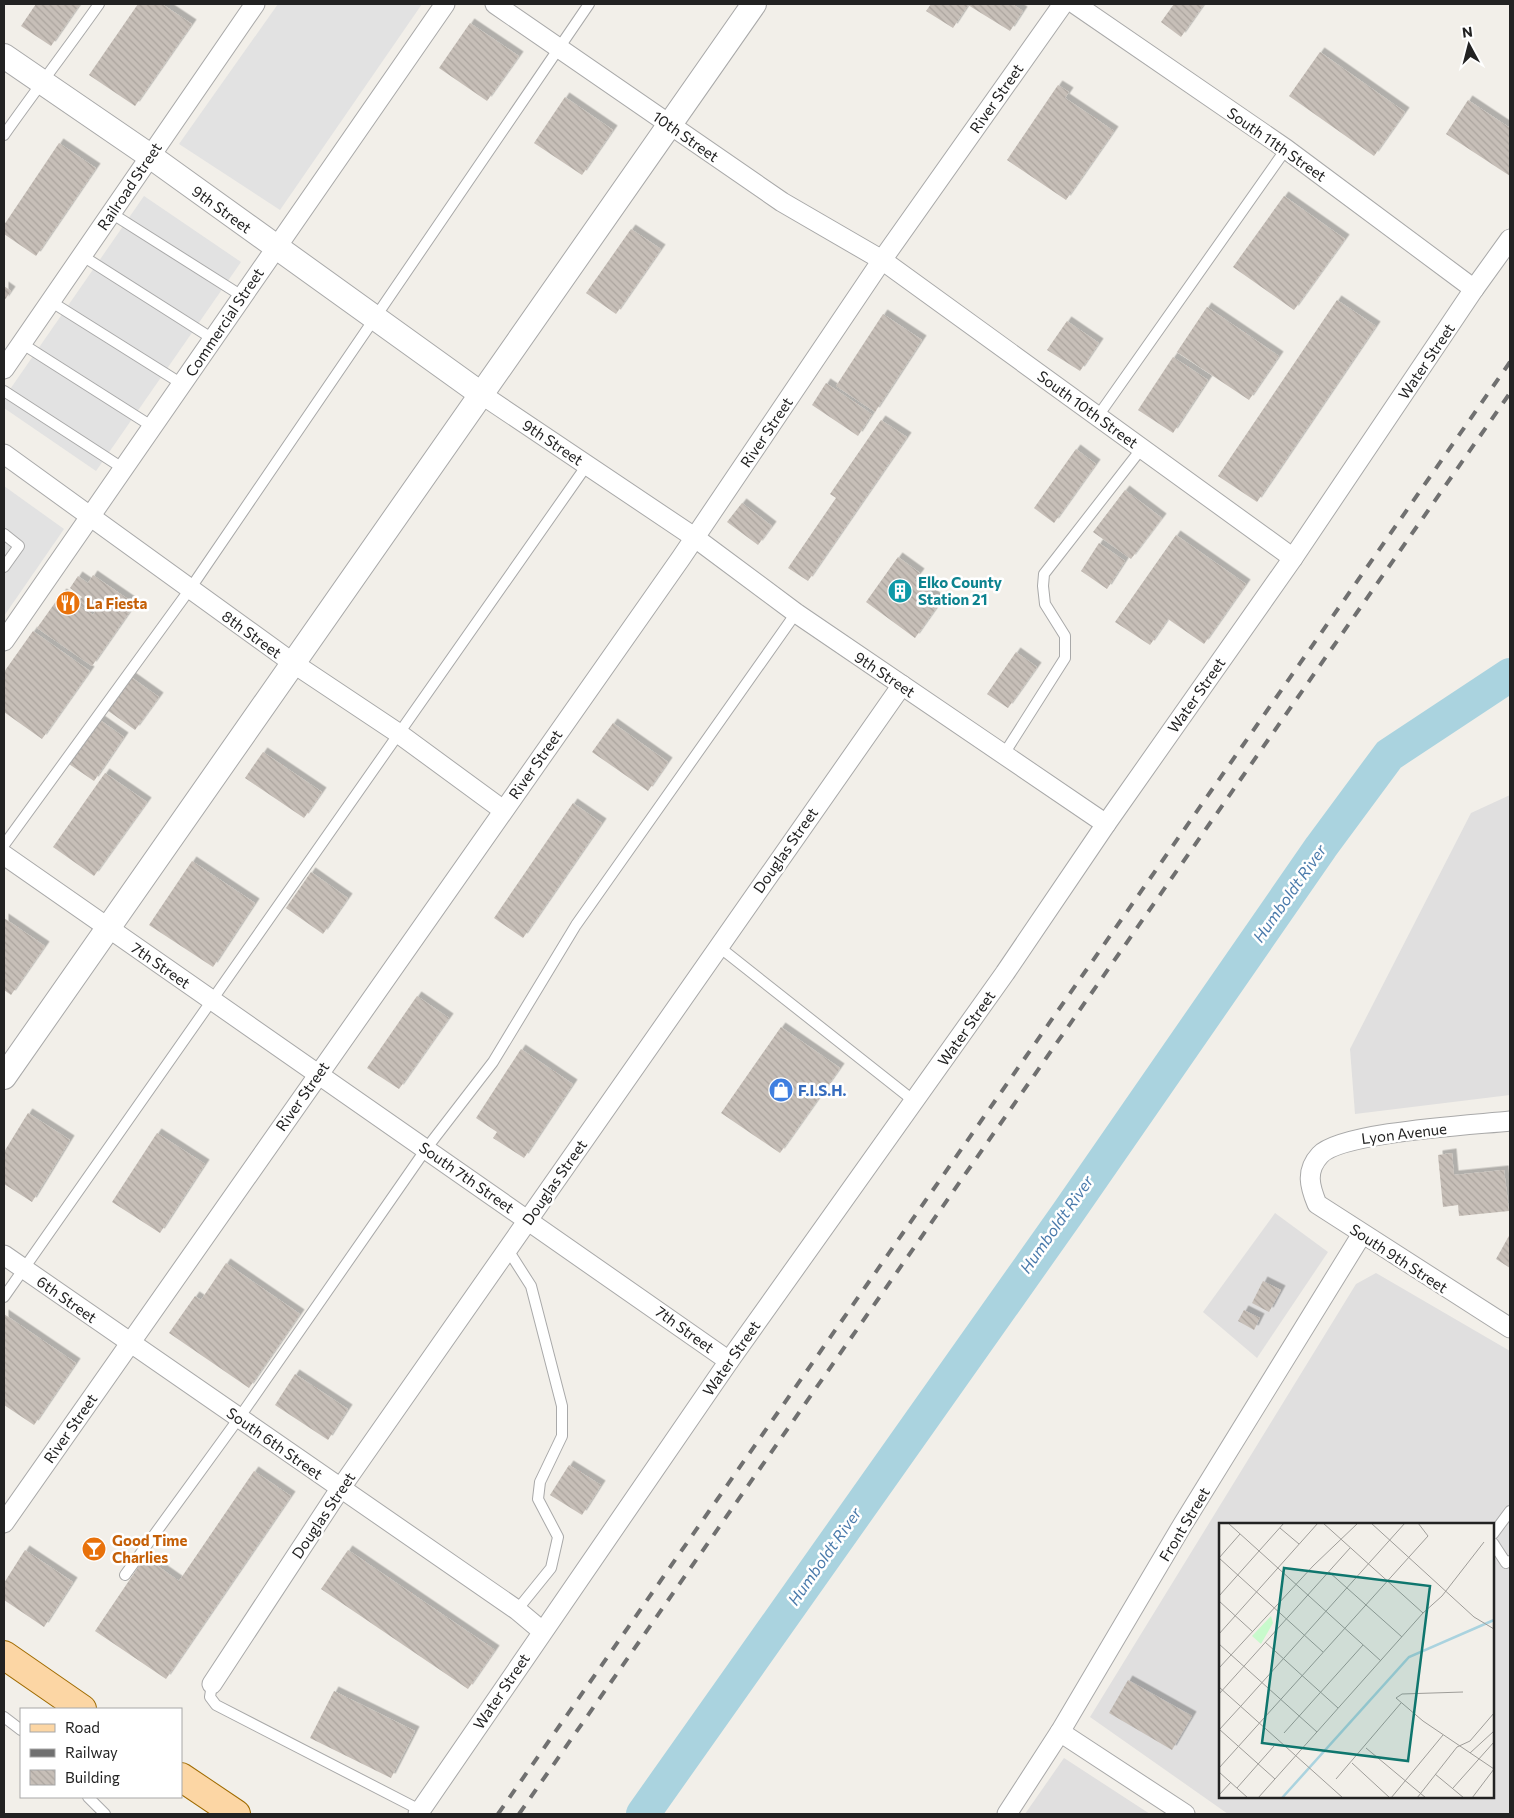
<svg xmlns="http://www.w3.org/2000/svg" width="1514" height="1818" font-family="Commissioner,sans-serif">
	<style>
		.residential { fill: #e0dfdf; fill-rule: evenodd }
		.parking { fill: #e2e2e2 }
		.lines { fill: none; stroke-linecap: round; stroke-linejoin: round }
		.river { stroke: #aad3df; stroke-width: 34 }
		.building { fill: url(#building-back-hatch); filter: url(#shadow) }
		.service-casing { stroke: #a9a9a9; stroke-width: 12 }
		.minor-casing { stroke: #a9a9a9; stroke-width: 21 }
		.tertiary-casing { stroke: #a9a9a9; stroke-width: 26 }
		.primary-casing { stroke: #a06b00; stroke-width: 30 }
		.service { stroke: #fff; stroke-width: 10 }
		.minor { stroke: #fff; stroke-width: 19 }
		.tertiary { stroke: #fff; stroke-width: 24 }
		.primary { stroke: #fcd6a4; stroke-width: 28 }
		.rail { stroke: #707070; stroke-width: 4; stroke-dasharray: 10 10; stroke-linecap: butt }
		.labels { text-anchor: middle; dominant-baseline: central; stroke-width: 5; stroke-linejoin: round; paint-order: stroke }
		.street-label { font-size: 15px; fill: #222; stroke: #fff }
		.culture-label { font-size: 15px; font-weight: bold; fill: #0d838f; stroke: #fff; text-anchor: start }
		.food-label { font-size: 15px; font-weight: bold; fill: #c56008; stroke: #fff; text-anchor: start }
		.shop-label { font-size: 15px; font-weight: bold; fill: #366cbe; stroke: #fff; text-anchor: start }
		.water-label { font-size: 16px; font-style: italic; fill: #4a7aab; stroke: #fff }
		.inset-river { fill: none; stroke: #aad3df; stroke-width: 2.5 }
		.inset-road { fill: none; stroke: #9f9d99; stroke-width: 1 }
		.view { fill: #0f766e; fill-opacity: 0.15; stroke: #0f766e; stroke-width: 2.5 }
		.inset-edge { fill: none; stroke: #222; stroke-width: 2.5 }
	</style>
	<defs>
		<pattern id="building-back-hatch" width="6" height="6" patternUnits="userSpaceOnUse" patternTransform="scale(1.25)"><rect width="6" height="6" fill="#c7bfb8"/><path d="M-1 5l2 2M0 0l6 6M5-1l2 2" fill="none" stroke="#aba49e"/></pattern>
		<filter id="shadow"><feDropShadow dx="4.5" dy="-4.5" stdDeviation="0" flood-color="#0004"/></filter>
	</defs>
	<rect width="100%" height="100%" fill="#f2efe9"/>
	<g class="residential">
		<polygon points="1510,795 1510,1095 1355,1114 1350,1049 1471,813"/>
		<polygon points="1275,1213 1328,1252 1257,1358 1203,1312"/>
		<path d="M1376,1273L1510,1351V1814H1228L1090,1717L1356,1284ZM1220,1524H1493V1797H1220Z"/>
		<polygon points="1064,1758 1150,1814 1025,1814"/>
	</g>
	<g class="parking">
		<polygon points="278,4 422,4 280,210 179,144"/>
		<polygon points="144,196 241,262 96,471 4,408 4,398"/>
		<polygon points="4,486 64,529 4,616"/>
	</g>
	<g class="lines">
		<polyline class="river" points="643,1814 1067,1214 1321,847 1389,755 1510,675"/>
	</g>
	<g class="building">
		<polygon points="36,4 80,4 51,46 21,26"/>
		<polygon points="138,4 162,4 192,24 135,106 89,75"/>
		<polygon points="931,4 1012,4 1023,11 1010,31 968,5 953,28 926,11"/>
		<polygon points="1174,4 1204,4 1181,37 1161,22"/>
		<polygon points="470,23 519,56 487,101 439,68"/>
		<polygon points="1320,52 1405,112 1374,156 1289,96"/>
		<polygon points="1058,85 1069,92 1065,98 1114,131 1066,200 1007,160"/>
		<polygon points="565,97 613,130 582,175 534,143"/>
		<polygon points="1468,100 1510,128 1510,176 1446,134"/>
		<polygon points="59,143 96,168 36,256 4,234 4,225"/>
		<polygon points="1284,196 1345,239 1294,310 1233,267"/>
		<polygon points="631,229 661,249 616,314 586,293"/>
		<polygon points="4,286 11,291 4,301"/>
		<polygon points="1337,300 1376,326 1257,502 1218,476"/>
		<polygon points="1207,307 1279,356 1249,400 1177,352"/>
		<polygon points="883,314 922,340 875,412 836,386"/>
		<polygon points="1067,321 1099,343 1080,371 1047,350"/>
		<polygon points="1173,357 1208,380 1173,433 1138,410"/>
		<polygon points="826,383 872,414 858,436 812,405"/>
		<polygon points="881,420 907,437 808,581 788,568 836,498 830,494"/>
		<polygon points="1076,449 1096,464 1054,523 1034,508"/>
		<polygon points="1125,490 1162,518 1131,559 1093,532"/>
		<polygon points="742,503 772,526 758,545 727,522"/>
		<polygon points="1176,535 1246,584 1204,644 1168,619 1150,645 1115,622"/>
		<polygon points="1099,543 1125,561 1107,589 1081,571"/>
		<polygon points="898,557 920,573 914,581 941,601 915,638 866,602"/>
		<polygon points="93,575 135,604 92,666 37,628 62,593 93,615 95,612 79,601 82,597 70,588 78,576 88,583"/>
		<polygon points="33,631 90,671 42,739 4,712 4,672"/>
		<polygon points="1016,652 1037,667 1008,708 987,694"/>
		<polygon points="131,677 159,697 135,730 107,710"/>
		<polygon points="100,720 124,737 94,781 69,764"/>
		<polygon points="613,723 668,762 648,791 592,752"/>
		<polygon points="263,752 322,792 304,818 245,778"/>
		<polygon points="105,773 147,802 94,876 53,847"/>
		<polygon points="573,803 602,823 523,938 494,918"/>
		<polygon points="192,861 255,903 213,967 149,925"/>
		<polygon points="311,872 348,898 323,934 286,908"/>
		<polygon points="4,918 45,946 11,995 4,990"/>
		<polygon points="417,996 449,1018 399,1089 367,1068"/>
		<polygon points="781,1027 840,1068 780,1153 721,1113"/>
		<polygon points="521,1049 573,1084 524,1158 493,1138 497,1132 476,1118"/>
		<polygon points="28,1113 70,1140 32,1202 4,1184 4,1152"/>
		<polygon points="157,1133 205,1164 160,1233 112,1202"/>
		<polygon points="1452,1153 1454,1175 1504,1170 1509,1211 1459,1216 1458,1205 1443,1207 1438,1155"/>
		<polygon points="1510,1234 1510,1268 1496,1259"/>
		<polygon points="226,1263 300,1314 249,1388 169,1333 195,1296 201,1300"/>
		<polygon points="1263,1281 1281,1290 1269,1312 1252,1303"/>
		<polygon points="1244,1310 1260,1318 1254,1330 1238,1321"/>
		<polygon points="4,1314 76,1363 34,1425 4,1405"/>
		<polygon points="295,1374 348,1409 328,1440 275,1405"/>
		<polygon points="569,1465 601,1485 582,1515 550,1495"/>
		<polygon points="254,1471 291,1496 166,1679 95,1631 145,1557 179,1581"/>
		<polygon points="25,1550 73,1582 44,1627 4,1600 4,1583"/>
		<polygon points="348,1550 495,1650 468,1689 321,1589"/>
		<polygon points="1128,1680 1192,1716 1172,1750 1109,1713"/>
		<polygon points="334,1691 415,1731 391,1778 310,1738"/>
	</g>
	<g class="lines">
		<defs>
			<g id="service">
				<path d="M4,135C35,91 68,48 99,4"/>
				<polyline points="111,213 242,296"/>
				<polyline points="81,255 213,339"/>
				<polyline points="50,301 182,384"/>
				<polyline points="21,343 153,427"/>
				<polyline points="4,391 124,469"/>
				<polyline points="1098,416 1286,149"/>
				<polyline points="4,534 19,546 4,567"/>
				<polyline points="1004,754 1065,658 1065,636 1045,604 1043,586 1044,574 1142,448"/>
				<polyline points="4,845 190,589 589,4"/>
				<polyline points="718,946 914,1101"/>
				<polyline points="508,1250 531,1286 562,1406 562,1436 540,1482 538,1499 558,1537 551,1568 517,1610"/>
				<polyline points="4,1297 587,465"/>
				<polyline points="1493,1534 1510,1511"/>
				<polyline points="1493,1543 1506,1563 1510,1561"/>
				<polyline points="125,1575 239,1418 426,1149 493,1062 576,925 796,613"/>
				<polyline points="212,1684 210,1697 216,1705 420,1810"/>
				<polyline points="4,1717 21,1730"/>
				<polyline points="88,1797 105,1814"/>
			</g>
			<g id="minor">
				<polyline points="495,4 782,202 882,260 1293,558"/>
				<polyline points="1075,4 1286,149 1474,289"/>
				<polyline points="4,369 255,4"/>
				<polyline points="481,394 694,537 796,613 1106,824"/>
				<polyline points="4,454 293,663 398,733 503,810"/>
				<polyline points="4,641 445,4"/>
				<polyline points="4,855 729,1361"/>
				<path d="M1510,1121C1474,1125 1341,1132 1320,1155C1305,1171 1310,1187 1317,1204L1510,1328"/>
				<polyline points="4,1255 517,1610 542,1631"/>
				<polyline points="4,1523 681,558 882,260 1063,4"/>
				<polyline points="212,1684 340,1489 902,685"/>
				<polyline points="1060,1732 1185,1814"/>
				<polyline points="418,1814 729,1361 1005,973 1106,824 1293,558 1474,289 1510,239"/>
				<polyline points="1007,1814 1060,1732 1183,1524 1362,1234"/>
			</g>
			<g id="tertiary">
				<polyline points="4,56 150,156 481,394"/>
				<polyline points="4,1077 754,4"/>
			</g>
			<g id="primary">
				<polyline points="4,1655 82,1709"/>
				<polyline points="181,1777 236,1814"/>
			</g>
		</defs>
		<use href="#service" class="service-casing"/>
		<use href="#minor" class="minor-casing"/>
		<use href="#tertiary" class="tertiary-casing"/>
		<use href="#primary" class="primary-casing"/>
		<use href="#service" class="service"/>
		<use href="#minor" class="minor"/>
		<use href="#tertiary" class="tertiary"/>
		<use href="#primary" class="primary"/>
		<g class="rail">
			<polyline points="498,1814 1510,362"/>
			<polyline points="519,1814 1510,393"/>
		</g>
	</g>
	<defs>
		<symbol id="building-disc" viewBox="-11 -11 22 22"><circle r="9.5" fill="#0f9aa8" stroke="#fff"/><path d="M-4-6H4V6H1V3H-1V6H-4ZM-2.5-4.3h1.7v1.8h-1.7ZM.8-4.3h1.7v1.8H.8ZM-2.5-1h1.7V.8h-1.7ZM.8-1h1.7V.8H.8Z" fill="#fff"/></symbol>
		<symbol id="restaurant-disc" viewBox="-11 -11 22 22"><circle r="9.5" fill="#e8710a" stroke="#fff"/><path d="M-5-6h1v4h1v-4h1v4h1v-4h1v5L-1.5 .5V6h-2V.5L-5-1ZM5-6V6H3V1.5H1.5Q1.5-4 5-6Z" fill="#fff"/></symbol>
		<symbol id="shop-disc" viewBox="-11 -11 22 22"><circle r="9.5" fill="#3f7fe0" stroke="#fff"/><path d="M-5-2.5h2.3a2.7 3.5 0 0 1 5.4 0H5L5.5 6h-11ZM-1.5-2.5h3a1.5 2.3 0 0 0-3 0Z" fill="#fff"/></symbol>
		<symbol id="bar-disc" viewBox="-11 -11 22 22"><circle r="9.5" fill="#e8710a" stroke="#fff"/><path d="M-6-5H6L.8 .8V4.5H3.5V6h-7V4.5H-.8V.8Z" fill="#fff"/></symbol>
	</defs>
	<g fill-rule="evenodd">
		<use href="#building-disc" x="886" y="577" width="28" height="28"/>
		<use href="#restaurant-disc" x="54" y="589" width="28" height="28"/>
		<use href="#shop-disc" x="767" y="1076" width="28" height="28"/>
		<use href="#bar-disc" x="80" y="1535" width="28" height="28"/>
	</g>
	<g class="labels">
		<g class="street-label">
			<text transform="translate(996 98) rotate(-55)">River Street</text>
			<text transform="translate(686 136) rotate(35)">10th Street</text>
			<text transform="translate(1277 144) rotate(35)">South 11th Street</text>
			<text transform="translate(129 186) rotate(-56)">Railroad Street</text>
			<text transform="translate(222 209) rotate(36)">9th Street</text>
			<text transform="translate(224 322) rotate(-56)">Commercial Street</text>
			<text transform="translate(1426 361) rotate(-56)">Water Street</text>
			<text transform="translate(1088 409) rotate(36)">South 10th Street</text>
			<text transform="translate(766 432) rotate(-56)">River Street</text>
			<text transform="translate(553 442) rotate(34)">9th Street</text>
			<text transform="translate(252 634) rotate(36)">8th Street</text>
			<text transform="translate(885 674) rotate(34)">9th Street</text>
			<text transform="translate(1196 695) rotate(-55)">Water Street</text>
			<text transform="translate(535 764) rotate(-55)">River Street</text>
			<text transform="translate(785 850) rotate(-55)">Douglas Street</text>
			<text transform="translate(161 965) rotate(35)">7th Street</text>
			<text transform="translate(966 1028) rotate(-55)">Water Street</text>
			<text transform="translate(302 1096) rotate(-55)">River Street</text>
			<text transform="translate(1404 1133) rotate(-7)">Lyon Avenue</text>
			<text transform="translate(467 1177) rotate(35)">South 7th Street</text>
			<text transform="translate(554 1182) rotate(-55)">Douglas Street</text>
			<text transform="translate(1399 1258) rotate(33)">South 9th Street</text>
			<text transform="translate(67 1299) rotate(35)">6th Street</text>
			<text transform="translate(685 1329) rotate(36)">7th Street</text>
			<text transform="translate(731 1358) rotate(-55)">Water Street</text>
			<text transform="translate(70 1428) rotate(-55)">River Street</text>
			<text transform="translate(275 1443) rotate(35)">South 6th Street</text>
			<text transform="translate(323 1515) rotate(-56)">Douglas Street</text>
			<text transform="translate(1184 1524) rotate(-59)">Front Street</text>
			<text transform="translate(501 1691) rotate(-56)">Water Street</text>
		</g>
		<g class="culture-label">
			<text x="918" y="582">Elko County<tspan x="918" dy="17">Station 21</tspan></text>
		</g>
		<g class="food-label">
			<text x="86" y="603">La Fiesta</text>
			<text x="112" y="1540">Good Time<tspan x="112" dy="17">Charlies</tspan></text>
		</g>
		<g class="shop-label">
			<text x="798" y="1090">F.I.S.H.</text>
		</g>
		<g class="water-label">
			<text transform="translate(1289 893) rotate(-55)">Humboldt River</text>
			<text transform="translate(1056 1224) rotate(-55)">Humboldt River</text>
			<text transform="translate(824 1556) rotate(-55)">Humboldt River</text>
		</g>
	</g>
	<g transform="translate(1219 1523)">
		<rect width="275" height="275" fill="#f2efe9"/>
		<path d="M52,93L54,100L42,121L33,113Z" fill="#c8facc"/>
		<path class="inset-river" d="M63,275L190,134L275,97"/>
		<path class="inset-road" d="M9,0L162,138M104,0L204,90M152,0L255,94L275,106M61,5L80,21M0,35L104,129M0,35L21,11M110,49L183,114M0,73L65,0M0,78L34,109M0,111L99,0M46,119L119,185M0,121L98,209M0,145L94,43L139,0M0,164L124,275M244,169L183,171L177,175L204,198L275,246M0,171L131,25M22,183L186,0M0,206L56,256M0,207L22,183M65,210L144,122M147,225L207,275M251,230L275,208M133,240L171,275M0,245L209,13L199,0M0,249L29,275M216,251L245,275M117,256L182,180M18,265L55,223M234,265L275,219M0,272L12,259M39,275L204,90L223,73L265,19M172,275L224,212M198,275L238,224L251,218L275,190M253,275L275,246"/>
		<path class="view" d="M65,45L211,63L189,238L43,220Z"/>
		<rect width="275" height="275" class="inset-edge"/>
	</g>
	<rect width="1514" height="1818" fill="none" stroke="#222222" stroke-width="10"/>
	<rect x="20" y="1708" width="162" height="90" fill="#ffffff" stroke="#a7a7a7"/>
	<rect x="30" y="1724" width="25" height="8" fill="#fcd6a4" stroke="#a7a7a7"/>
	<text x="65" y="1733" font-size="15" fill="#222222">Road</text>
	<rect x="30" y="1749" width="25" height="8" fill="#707070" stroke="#a7a7a7"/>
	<text x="65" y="1758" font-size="15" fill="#222222">Railway</text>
	<rect x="30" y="1770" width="25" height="15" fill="url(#building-back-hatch)" stroke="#a7a7a7"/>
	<text x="65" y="1783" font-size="15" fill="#222222">Building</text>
	<g transform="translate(1469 45) rotate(353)" stroke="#ffffff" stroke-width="4" paint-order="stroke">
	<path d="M0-4L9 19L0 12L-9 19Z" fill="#222222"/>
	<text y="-8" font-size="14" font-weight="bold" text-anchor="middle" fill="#222222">N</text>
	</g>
</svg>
